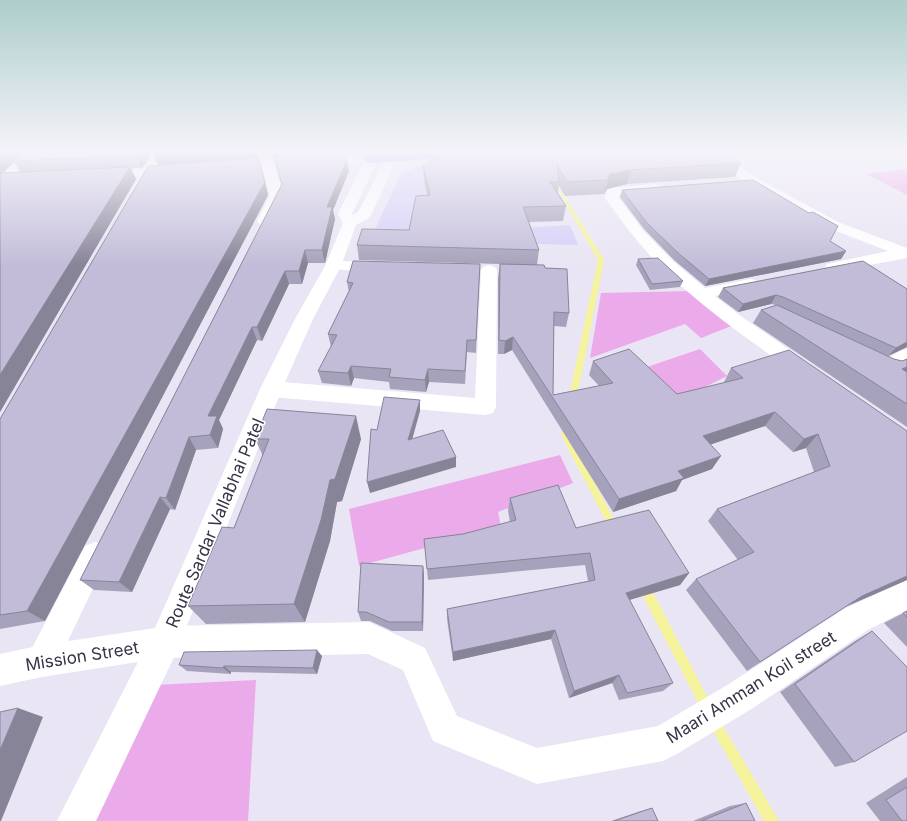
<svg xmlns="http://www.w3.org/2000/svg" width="907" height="821" font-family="Inter,sans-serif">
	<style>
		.commercial { fill: #d5cef8 }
		.green { fill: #ebaaea }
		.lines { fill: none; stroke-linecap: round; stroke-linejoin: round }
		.stream { fill: #f5f49c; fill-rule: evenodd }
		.minor { fill: #fff; fill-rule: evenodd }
		.tertiary { fill: #fff; fill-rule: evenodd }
		.secondary { fill: #d8c4ff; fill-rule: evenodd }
		.primary { fill: #b293ff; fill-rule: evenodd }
		.wall { fill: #a7a2bb; fill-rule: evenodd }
		.shaded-wall { fill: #888498 }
		.building { fill: #c2bcd9; stroke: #888498 }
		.labels { text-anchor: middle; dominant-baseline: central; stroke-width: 3; stroke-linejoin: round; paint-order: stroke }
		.near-street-label { font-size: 17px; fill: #373447; stroke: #fff }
	</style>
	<rect width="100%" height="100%" fill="#e9e5f4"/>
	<polygon class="commercial" points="474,160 507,229 570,225 578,245 370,240 401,174 424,164"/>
	<g class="green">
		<polygon points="907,169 907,195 866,174"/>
		<polygon points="692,291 734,325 701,338 685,324 590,358 601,293"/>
		<polygon points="700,349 727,376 675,402 641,369"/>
		<polygon points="560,455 573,483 498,512 501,527 359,566 349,509"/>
		<polygon points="256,680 248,821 87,821 154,685"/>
	</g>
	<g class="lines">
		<g class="stream">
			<polygon points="553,178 555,179 604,260 576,401 572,404 568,401 598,260 551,179"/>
			<polygon points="566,427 569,428 570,430 569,435 617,525 619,528 617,531 614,532 611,531 561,435 563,428"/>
			<polygon points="643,580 647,581 712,706 714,710 713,714 717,716 779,821 764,821 709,724 707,720 708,716 704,714 639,589 638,585 639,581"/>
		</g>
		<g class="minor">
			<polygon points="27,151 40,151 5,188 0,189 0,178"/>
			<polygon points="154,151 166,151 143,195 133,195 131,192"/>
			<polygon points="257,151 269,151 284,195 271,221 269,224 264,225 259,224 257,221 270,195"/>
			<polygon points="702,151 716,151 757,178 838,222 907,248 907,258 833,272 827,270 825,267 827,264 888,251 828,228 747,184"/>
			<path d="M653,184L658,185L660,188L658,191L619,195V198L643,230L673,261L705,288L750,279L756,280L758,284L756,288L715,296L742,317L812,365L815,370L812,375L805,377L798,375C751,341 702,308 661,267C640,246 622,222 605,198L607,190L612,188Z"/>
			<polygon points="333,261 381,262 387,264 389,267 387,270 381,272 327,269 325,266 327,263"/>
			<polygon points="489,265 495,267 497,270 496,407 493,413 485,415 271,397 264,394 260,389 264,384 271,381 475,398 481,270 483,267"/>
			<path d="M907,349V365C902,368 896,374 889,374C881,374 868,367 864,360L867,355L874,353L888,358L900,351Z"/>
			<polygon points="95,542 105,546 109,555 53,672 42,677 31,672 26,661 31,650 85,546"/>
			<polygon points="907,580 907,610 868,630 753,708 675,755 663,761 537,784 433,741 403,670 368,654 165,658 154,653 149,642 154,631 165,626 369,622 425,648 457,716 537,748 658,726 729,684 846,608"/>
		</g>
		<g class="tertiary">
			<polygon points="349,151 373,151 374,153 371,156 376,159 375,166 352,214 353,215 358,212 382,166 385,155 393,155 395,158 394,166 371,215 369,218 356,225 341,266 313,319 282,389 176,653 96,821 57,821 138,662 42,677 0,686 0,654 42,645 155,628 260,389 295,319 325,266 343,223 338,214 363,163 345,163 343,160 344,159 231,170 227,169 225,166 227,163 231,162"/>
			<polygon points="173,167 177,168 179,171 177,174 103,179 99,178 97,175 99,172 103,171"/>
		</g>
		<polygon class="secondary" points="360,151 373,151 376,159 374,162 366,162"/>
		<polygon class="primary" points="435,151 494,151 492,153 488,155 370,163 366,162 364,159 366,156 370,155"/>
	</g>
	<g class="wall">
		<path d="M0,151H153L142,168H131L136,179L0,412ZM14,162L20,172L3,173Z"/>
		<polygon points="256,151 268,195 45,621 0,629 0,419 159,165"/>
		<polygon points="270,151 276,151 277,156 297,153 296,151 337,151 349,171 333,210 335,219 325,263 308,263 302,284 289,284 262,341 257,340 219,420 223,429 218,448 196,450 175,510 170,509 132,592 94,590 80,580 282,185 274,157 273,158"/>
		<polygon points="741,163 735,177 627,184 607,189 604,194 565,196 559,186 558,193 566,206 563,221 529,222 539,250 537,265 545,268 569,313 566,327 554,326 553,395 599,386 589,375 593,361 677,394 725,383 724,382 731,368 907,431 907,580 845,607 747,671 686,590 696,579 738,560 708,521 717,509 814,472 806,448 793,452 765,426 710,444 712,469 682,480 676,491 613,512 512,350 504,354 498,354 498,278 500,264 359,260 357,245 409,230 427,195 424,180 423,166"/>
		<polygon points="622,190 830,241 846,251 841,259 705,286 674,260 644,229 620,197"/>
		<polygon points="638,259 683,281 680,287 650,290 636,265"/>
		<polygon points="863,261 907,347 888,356 834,332 894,359 902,361 907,359 907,427 753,323 761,310 776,305 771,304 738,312 718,297 723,288"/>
		<polygon points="480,264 476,353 467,352 465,384 429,382 426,392 390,389 389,382 354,378 351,386 322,383 318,371 331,347 328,334 349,292 347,282"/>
		<polygon points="255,439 361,439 342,501 337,502 330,541 305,622 206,624 188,606 234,528 263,456"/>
		<polygon points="510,498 576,528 689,573 680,585 629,600 673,683 663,691 619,700 612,683 569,698 551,639 453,661 447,619 447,609 588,581 585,565 428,580 424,539 463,534 510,522 508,511"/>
		<polygon points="423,566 424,576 423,631 392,631 370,621 361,621 358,612"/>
		<polygon points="907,611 907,647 884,623"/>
		<polygon points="872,631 854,762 835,767 780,692 855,641"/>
		<polygon points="322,656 317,674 231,672 231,674 187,671 179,665"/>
		<polygon points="907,777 907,821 880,821 866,803"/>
		<polygon points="746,803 755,821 693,821 730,806"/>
		<polygon points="652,808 658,821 611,821 641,811"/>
	</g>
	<g class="shaded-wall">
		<polygon points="6,151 25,151 13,161 14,162 1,174 0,175 0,156"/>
		<polygon points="140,151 153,151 142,168 137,156"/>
		<polygon points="203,151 256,151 258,159 159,167 154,155"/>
		<polygon points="271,151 276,151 277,156 273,158"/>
		<polygon points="347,160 349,171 333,210 335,219 325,263 322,250 327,207"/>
		<polygon points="130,167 136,179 0,412 0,375"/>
		<polygon points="631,170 627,184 607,189 604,194 608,180 610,174"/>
		<polygon points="265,182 268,195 45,621 27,611"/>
		<polygon points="305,250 308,263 302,284 299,271"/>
		<polygon points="846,251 841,259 705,286 709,279"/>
		<polygon points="285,271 289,284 262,341 257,327"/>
		<polygon points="776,295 771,304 738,312 743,304"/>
		<polygon points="252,327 257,340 219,420 223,429 218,448 210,435 208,416"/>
		<polygon points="513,337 512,350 504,354 505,341"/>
		<polygon points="907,342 907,347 888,356 896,348"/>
		<polygon points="351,366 354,378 351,386 348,373"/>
		<polygon points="907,367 907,375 902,369"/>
		<polygon points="428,369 429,382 426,392 425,380"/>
		<polygon points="420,400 420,411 409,451 408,440"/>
		<polygon points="775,412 765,426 695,450 703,436"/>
		<polygon points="356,416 361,439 342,501 337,502 330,541 305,622 294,604 330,480"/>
		<polygon points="818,434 806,448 793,452 804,439"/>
		<polygon points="189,437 196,450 175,510 166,498"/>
		<polygon points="721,456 712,469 682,480 676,491 613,512 619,499 678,471"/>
		<polygon points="456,457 456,467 370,493 367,482"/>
		<polygon points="160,497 170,509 132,592 119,582"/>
		<polygon points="423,566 424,576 423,631 422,622"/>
		<polygon points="689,573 680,585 619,603 626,593"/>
		<polygon points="907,576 907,580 845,607 862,596"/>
		<polygon points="555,630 551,639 453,661 453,652"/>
		<polygon points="317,650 322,656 317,674 313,668"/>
		<polygon points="224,666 231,672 231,674 223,668"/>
		<polygon points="619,675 612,683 569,698 574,691"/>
		<polygon points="18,708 43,717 1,821 0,821 0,750"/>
	</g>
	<g class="building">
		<polygon points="0,151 6,151 0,156"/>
		<polygon points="23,151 140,151 137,156 13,161"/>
		<polygon points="156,151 203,151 154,155"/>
		<polygon points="324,151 337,151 347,160 327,207 332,207 322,250 305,250 299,271 285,271 257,327 252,327 208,416 217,416 210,435 189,437 166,498 160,497 119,582 80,580 282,184 274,157 283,154"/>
		<polygon points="454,151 722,151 741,163 631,170 610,174 608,180 567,182 557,165 559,182 550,182 566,206 523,207 539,250 357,245 362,229 409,230 416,196 430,195 423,166 430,161"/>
		<polygon points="258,158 265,182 27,611 0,615 0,419 148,166"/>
		<polygon points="130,167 0,375 0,175 2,173"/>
		<polygon points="753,180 809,213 813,212 838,226 830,241 846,251 709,279 677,252 646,222 622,190"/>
		<polygon points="658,258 683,281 652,284 638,259"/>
		<polygon points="353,261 480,264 476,340 467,340 465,371 428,369 425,380 389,377 391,369 351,366 348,373 318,371 337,335 328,334 353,283 347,282"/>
		<polygon points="863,261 907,289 907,342 896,348 783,297 776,295 743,304 723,288"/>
		<polygon points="500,264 544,265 545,268 567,269 569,313 554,312 553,395 613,383 593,361 629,349 677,394 743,378 731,368 789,350 907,431 907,576 862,596 760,662 696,579 754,552 717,509 830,466 818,434 804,439 775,412 703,436 721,456 678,471 684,478 619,499 513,337 505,341 499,340"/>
		<polygon points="777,305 894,359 902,361 907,359 907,367 902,369 907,372 907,404 761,310"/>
		<polygon points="384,397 420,400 408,440 443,430 456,457 367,482 371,429 377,430"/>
		<polygon points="267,409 356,416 335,479 330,480 321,520 294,604 188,606 222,527 234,528 269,439 255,439"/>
		<polygon points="558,485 576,528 649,510 689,573 626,593 673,683 627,693 619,675 574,691 555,630 453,652 447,609 595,580 590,553 427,569 424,539 463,534 516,520 510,498"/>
		<polygon points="361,563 423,566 422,622 389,622 366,612 358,612"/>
		<polygon points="907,611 907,617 903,613"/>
		<polygon points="872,631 907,667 907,731 854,762 795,684"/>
		<polygon points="317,650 313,668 224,666 223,668 179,665 184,652"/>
		<polygon points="18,708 0,750 0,712"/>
		<polygon points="907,787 907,821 902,821 886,800"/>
		<polygon points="746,803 755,821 701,821"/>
		<polygon points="652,808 658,821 614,821"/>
	</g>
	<linearGradient id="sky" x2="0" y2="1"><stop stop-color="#adceca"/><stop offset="0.57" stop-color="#f5f3fa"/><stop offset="1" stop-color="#f5f3fa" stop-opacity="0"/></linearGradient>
	<rect width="907" height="266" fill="url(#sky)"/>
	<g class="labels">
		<g class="near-street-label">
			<text transform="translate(215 523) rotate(-67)">Route Sardar Vallabhai Patel</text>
			<text transform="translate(82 656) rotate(-9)">Mission Street</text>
			<text transform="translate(751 687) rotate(-32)">Maari Amman Koil street</text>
		</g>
	</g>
</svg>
